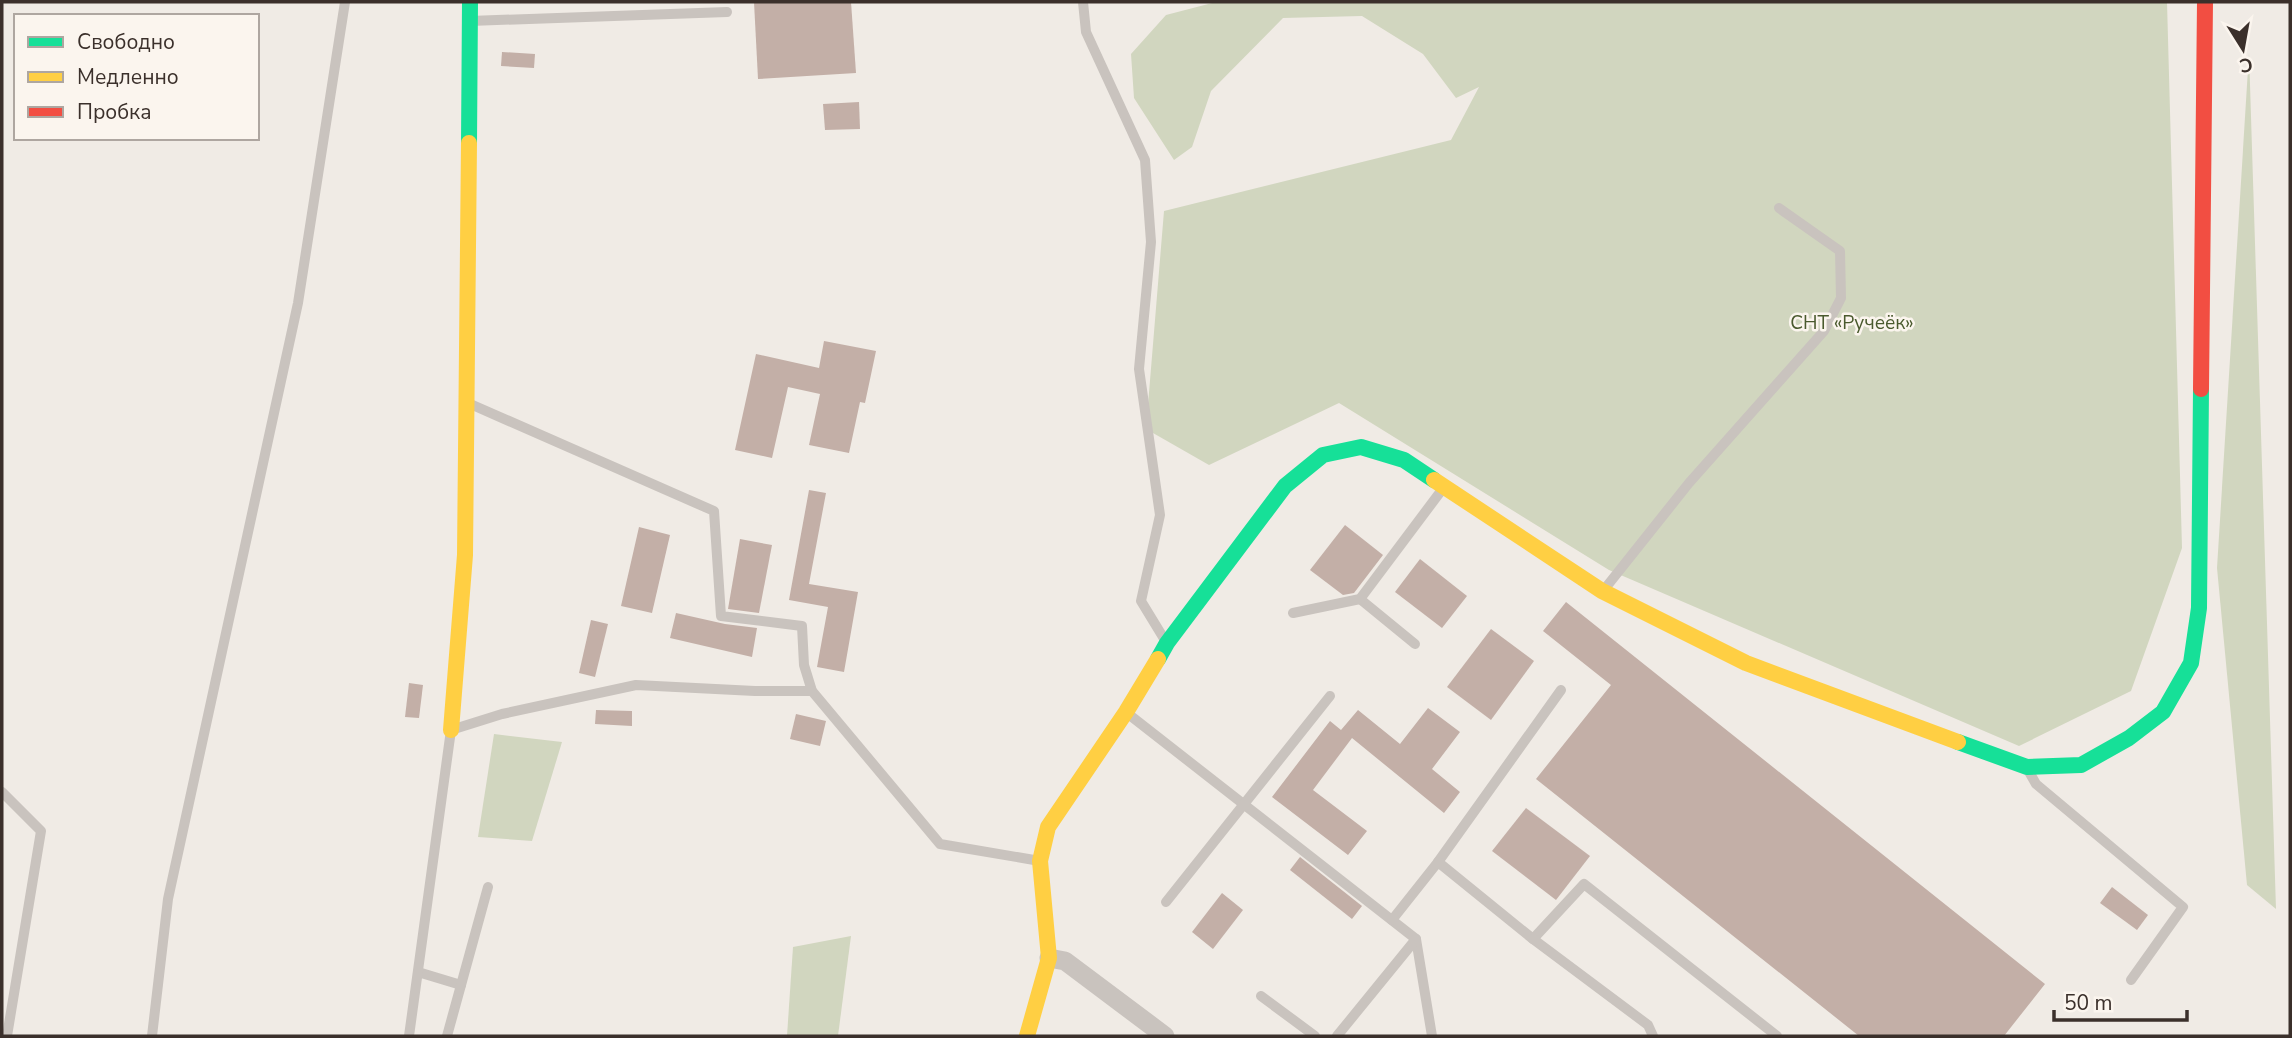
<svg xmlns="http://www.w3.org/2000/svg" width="2292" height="1038" font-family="'Nunito Sans',sans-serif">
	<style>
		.green { fill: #d1d6bf }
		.building { fill: #c3afa7 }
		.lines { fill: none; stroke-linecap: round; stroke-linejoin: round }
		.lane { stroke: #c9c3be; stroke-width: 10 }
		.street { stroke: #c9c3be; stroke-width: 19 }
		.fast { stroke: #16e098; stroke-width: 16 }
		.slow { stroke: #ffcf43; stroke-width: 16 }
		.jam { stroke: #f24e42; stroke-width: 16 }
		.labels { text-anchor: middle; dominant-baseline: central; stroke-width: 5; stroke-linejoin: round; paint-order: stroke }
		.park-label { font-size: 19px; fill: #4a5a2e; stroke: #fbf5ee }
	</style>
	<rect width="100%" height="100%" fill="#f0ebe5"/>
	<g class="green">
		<polygon points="1216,2 2167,2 2182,548 2131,691 2019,746 1609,570 1339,403 1209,465 1146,429 1164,211 1451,140 1479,87 1456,98 1423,54 1362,16 1283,18 1211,91 1192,147 1174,160 1134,98 1131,54 1166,15"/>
		<polygon points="2249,53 2276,909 2247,885 2217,568"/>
		<polygon points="494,734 562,742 532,841 478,837"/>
		<polygon points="851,936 838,1036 787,1036 793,947"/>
	</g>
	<g class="building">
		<polygon points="754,2 851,2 856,73 758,79"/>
		<polygon points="502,52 535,54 534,68 501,66"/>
		<polygon points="859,102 860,129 825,130 823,104"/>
		<polygon points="824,341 876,351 865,403 860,402 849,453 809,445 820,394 788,387 772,458 735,450 756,354 819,368"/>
		<polygon points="809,490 826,493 809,584 858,592 844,672 817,667 828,607 789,600"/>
		<polygon points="1345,525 1383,555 1354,593 1343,595 1310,570"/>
		<polygon points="639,527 670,535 652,613 621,606"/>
		<polygon points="740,539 772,545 759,613 728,609"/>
		<polygon points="1420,559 1467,596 1442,628 1395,592"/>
		<polygon points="1566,602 2045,984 2004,1036 1859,1036 1536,779 1611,685 1543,631"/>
		<polygon points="676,613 725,624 757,628 752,657 670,638"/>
		<polygon points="591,620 608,624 595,677 579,673"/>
		<polygon points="1491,629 1534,661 1491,720 1447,687"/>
		<polygon points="409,683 423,685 419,718 405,717"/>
		<polygon points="1428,708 1460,732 1432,769 1460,792 1444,813 1352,738 1313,790 1367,831 1348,855 1272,797 1330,721 1341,730 1358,710 1400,744"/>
		<polygon points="596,710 632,711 632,726 595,724"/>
		<polygon points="796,714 826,721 820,746 790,739"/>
		<polygon points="1526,808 1590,856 1556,900 1492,851"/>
		<polygon points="1300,857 1362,906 1352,919 1290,870"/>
		<polygon points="2112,887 2148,915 2137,930 2100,903"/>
		<polygon points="1222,893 1243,910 1213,949 1192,932"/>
	</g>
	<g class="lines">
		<g class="lane">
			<polyline points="1083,2 1086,32 1145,160 1151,242 1139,369 1160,515 1141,601 1166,642"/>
			<polyline points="470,21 727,12"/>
			<polyline points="468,403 714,511 721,616 802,626 804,665 812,691 940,844 1040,861"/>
			<polyline points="1603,591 1689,483 1824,331 1841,298 1840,251 1779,208"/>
			<polyline points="1360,599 1415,644"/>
			<polyline points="1293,613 1360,599 1444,487"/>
			<polyline points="1127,713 1416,939 1432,1036"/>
			<polyline points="2028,770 2036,784 2183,907 2131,980"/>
			<polyline points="2,792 41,831 7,1036"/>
			<polyline points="1438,862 1561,690"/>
			<polyline points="1166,902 1330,696"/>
			<polyline points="1392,920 1438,862 1533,939 1584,884 1777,1036"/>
			<polyline points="1533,939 1648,1025 1653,1036"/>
			<polyline points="418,972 461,985"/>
			<polyline points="1261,996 1315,1036"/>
			<polyline points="152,1036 168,899 298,303 345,2"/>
			<polyline points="409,1036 451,730 502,714 636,685 755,691 812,691"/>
			<polyline points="447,1036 488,887"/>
			<polyline points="1337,1036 1416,939"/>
		</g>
		<polyline class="street" points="1049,958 1065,961 1165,1036"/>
		<g class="fast">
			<polyline points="469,143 470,2"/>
			<polyline points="1158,659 1167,643 1285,486 1323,455 1361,447 1404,460 1434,480"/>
			<polyline points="1958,742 2027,767 2081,765 2129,738 2163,712 2191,663 2199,608 2201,389"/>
		</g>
		<g class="slow">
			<polyline points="1434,480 1602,591 1746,663 1958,742"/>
			<polyline points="451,730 465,555 469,143"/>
			<polyline points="1027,1036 1049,958 1040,861 1048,827 1126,712 1158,659"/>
		</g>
		<polyline class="jam" points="2201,389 2205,2"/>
	</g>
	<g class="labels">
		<g class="park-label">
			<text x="1852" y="323">СНТ «Ручеёк»</text>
		</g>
	</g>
	<rect width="2292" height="1038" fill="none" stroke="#3b302b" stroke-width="7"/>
	<rect x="14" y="14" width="245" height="126" fill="#fbf5ee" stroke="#aea6a0" stroke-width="2"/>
	<rect x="28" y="37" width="35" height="10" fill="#16e098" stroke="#aea6a0" stroke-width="2"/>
	<text x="77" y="49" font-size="21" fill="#3b302b">Свободно</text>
	<rect x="28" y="72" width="35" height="10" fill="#ffcf43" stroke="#aea6a0" stroke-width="2"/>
	<text x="77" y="84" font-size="21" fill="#3b302b">Медленно</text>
	<rect x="28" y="107" width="35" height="10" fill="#f24e42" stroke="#aea6a0" stroke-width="2"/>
	<text x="77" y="119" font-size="21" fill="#3b302b">Пробка</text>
	<g transform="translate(2243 49) rotate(169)" stroke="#fbf5ee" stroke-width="5" paint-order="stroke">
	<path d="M0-5L12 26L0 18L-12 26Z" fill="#3b302b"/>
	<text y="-10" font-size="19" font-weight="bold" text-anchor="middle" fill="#3b302b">С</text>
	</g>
	<path d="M2054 1010v10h133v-10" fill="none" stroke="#3b302b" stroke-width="3.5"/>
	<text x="2064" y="1010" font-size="21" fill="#3b302b" stroke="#fbf5ee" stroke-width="5" paint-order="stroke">50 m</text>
</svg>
